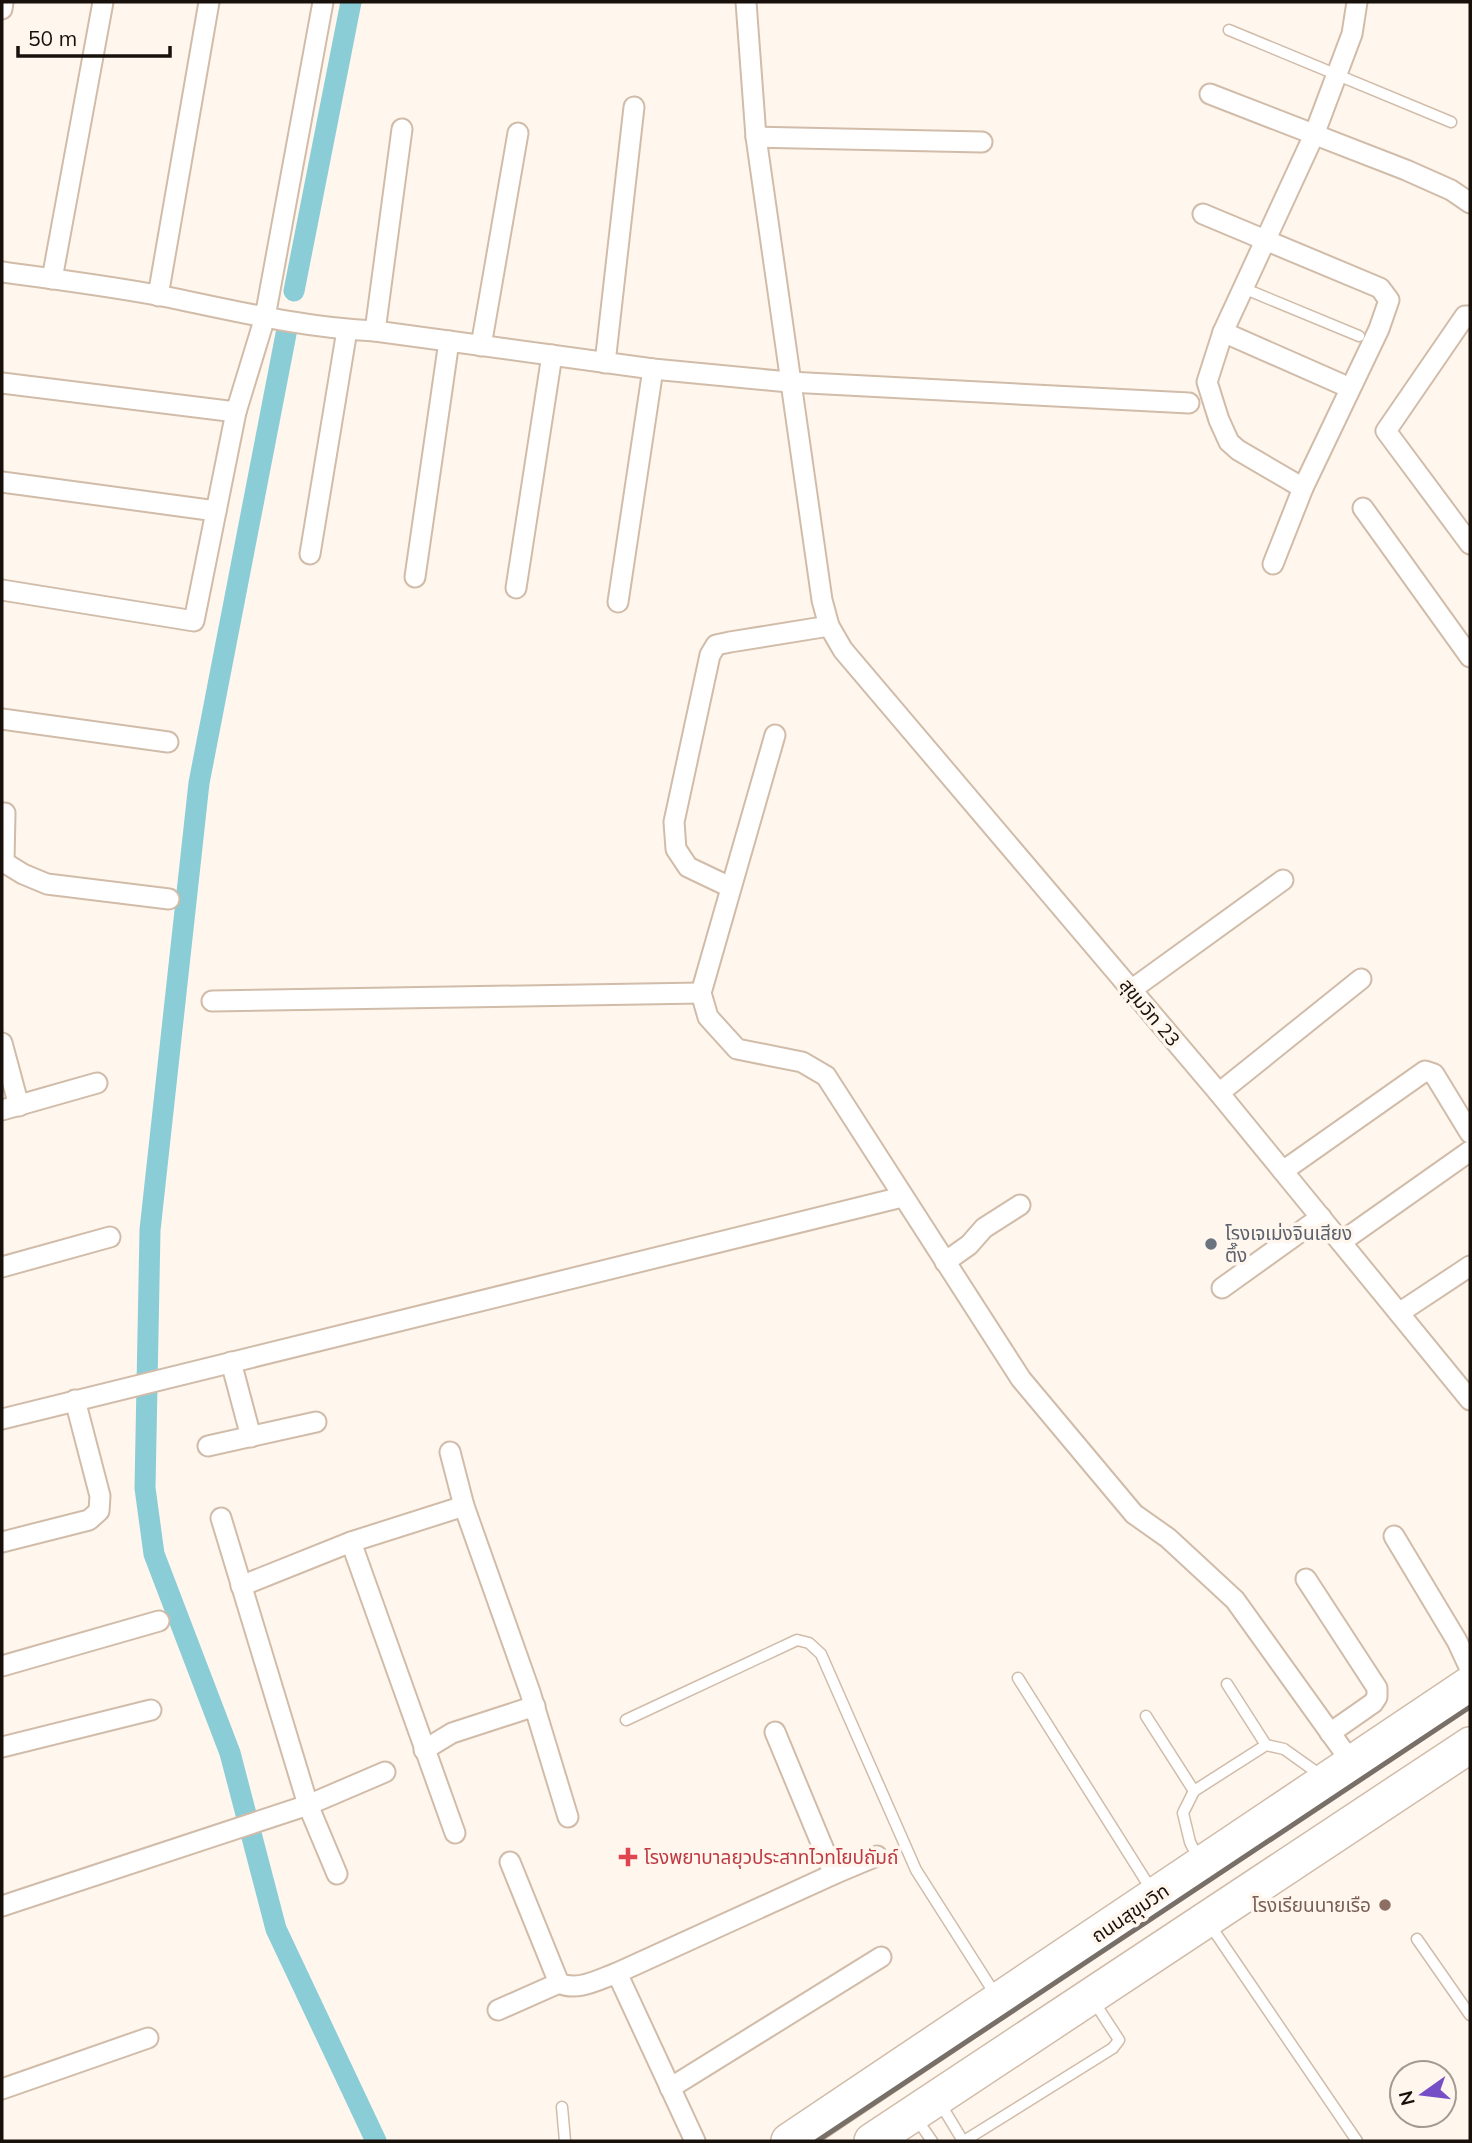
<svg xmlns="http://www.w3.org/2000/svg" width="1472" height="2143" font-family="Mulish,'Noto Sans Thai',sans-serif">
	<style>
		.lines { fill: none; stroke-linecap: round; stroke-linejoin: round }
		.canal { stroke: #8acdd7; stroke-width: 21 }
		.lane-casing { stroke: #d1bca9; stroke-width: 13 }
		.street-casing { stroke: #d1bca9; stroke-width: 23 }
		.highway-casing { stroke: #d1bca9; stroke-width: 38 }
		.lane { stroke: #fff; stroke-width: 10 }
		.street { stroke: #fff; stroke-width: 19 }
		.highway { stroke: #fff; stroke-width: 35 }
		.rail { stroke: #776f68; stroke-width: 5 }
		.worship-dot { fill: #6b7280; stroke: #fff6ee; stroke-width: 2.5 }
		.health-dot { fill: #e0444e; stroke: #fff6ee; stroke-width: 2.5 }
		.education-dot { fill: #8d6e63; stroke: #fff6ee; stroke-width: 2.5 }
		.labels { text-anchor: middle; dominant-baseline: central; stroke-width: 7; stroke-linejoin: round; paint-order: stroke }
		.street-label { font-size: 19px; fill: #18110b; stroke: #fff6ee }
		.worship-label { font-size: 19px; fill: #5b616d; stroke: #fff6ee; text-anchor: start }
		.health-label { font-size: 19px; fill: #be3a42; stroke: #fff6ee; text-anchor: start }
		.education-label { font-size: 19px; fill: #785e54; stroke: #fff6ee; text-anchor: end }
	</style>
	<rect width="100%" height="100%" fill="#fff6ee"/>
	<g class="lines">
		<g class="canal">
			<polyline points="294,291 351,2"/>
			<polyline points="286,334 199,783 150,1230 145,1488 154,1554 230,1753 276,1929 376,2141"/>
		</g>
		<defs>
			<g id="lane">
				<polyline points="1229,30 1451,122"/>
				<polyline points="1243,288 1359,336"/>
				<polyline points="1018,1678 1151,1889"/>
				<polyline points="1227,1684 1266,1745"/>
				<polyline points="1146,1716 1194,1791"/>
				<polyline points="626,1720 797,1640 809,1643 821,1654 916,1870 995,1994"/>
				<polyline points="1198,1858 1190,1842 1183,1813 1194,1791 1266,1745 1284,1749 1322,1776"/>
				<polyline points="1210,1925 1357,2141"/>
				<polyline points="1417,1939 1470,2015"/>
				<polyline points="940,2103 963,2141"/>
				<polyline points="562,2107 565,2141"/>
				<polyline points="916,2118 932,2141"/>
				<polyline points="964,2141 1113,2048 1119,2040 1093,2000"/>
			</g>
			<g id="street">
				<polyline points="746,2 756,137 822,600 829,626 843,650 1219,1093 1470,1400"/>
				<polyline points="2,9 3,2"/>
				<polyline points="1210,94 1406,170 1451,190 1470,203"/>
				<polyline points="756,137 982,142"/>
				<polyline points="1203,214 1380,288 1389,300 1379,329 1303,488 1273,564"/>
				<path d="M2,272C55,279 109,286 162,296C232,310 303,328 375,331L653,369L789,382L1189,403"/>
				<polyline points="52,279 103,2"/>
				<polyline points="158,296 209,2"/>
				<polyline points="1470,316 1465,316 1386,431 1470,544"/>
				<polyline points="375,331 402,129"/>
				<polyline points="1223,332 1341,384"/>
				<polyline points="481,346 518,133"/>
				<polyline points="605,363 634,107"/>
				<polyline points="2,383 236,412"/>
				<polyline points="2,482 216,511"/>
				<polyline points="1303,488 1238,450 1229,442 1219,420 1207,382 1223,332 1314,135 1352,34 1357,2"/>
				<polyline points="1363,508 1470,657"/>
				<polyline points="310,554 347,330"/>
				<polyline points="415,577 449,341"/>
				<polyline points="516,588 552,355"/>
				<polyline points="2,590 194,621 236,412 265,317 323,2"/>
				<polyline points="618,602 653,369"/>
				<polyline points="2,719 168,742"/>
				<polyline points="775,735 701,993 708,1017 737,1049 802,1062 826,1076 1021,1379 1134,1514 1168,1538 1235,1600 1352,1763"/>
				<polyline points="2,861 23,874 47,884 169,899"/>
				<polyline points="4,862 5,813"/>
				<polyline points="730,887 688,867 676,849 674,822 710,655 716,645 730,642 829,626"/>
				<polyline points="1131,990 1283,880"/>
				<polyline points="212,1001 701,993"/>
				<polyline points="2,1043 19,1106"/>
				<polyline points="1219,1093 1361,979"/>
				<polyline points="2,1110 97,1083"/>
				<polyline points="1283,1171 1425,1071 1434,1074 1470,1133"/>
				<polyline points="1341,1242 1470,1151"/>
				<polyline points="945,1262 969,1245 984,1228 1020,1205"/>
				<polyline points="2,1267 110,1237"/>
				<polyline points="1222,1288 1321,1217"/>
				<polyline points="1399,1313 1470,1266"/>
				<polyline points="231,1362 251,1437"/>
				<polyline points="2,1419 902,1197"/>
				<polyline points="208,1446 316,1422"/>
				<polyline points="450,1452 464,1506 530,1692 568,1817"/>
				<polyline points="221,1518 308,1805 337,1874"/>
				<polyline points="1394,1536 1457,1641 1470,1669"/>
				<polyline points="2,1542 89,1520 99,1511 100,1496 75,1400"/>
				<polyline points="351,1542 455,1833"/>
				<polyline points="1306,1579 1377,1688 1377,1697 1373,1703 1330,1733"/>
				<polyline points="241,1586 351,1542 464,1506"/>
				<polyline points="2,1666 159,1621"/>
				<polyline points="2,1747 151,1710"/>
				<polyline points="424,1750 452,1733 535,1706"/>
				<path d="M510,1862L559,1983C578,1992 599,1979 617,1973L695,2141"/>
				<polyline points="834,1874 877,1856"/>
				<polyline points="2,1906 308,1805 385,1772"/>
				<polyline points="617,1973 834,1874 775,1732"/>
				<polyline points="498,2010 559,1983"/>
				<polyline points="670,2088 881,1957"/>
				<polyline points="2,2089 148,2038"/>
			</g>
			<g id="highway">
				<polyline points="789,2141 1470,1684"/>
				<polyline points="872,2141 1470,1745"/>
			</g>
		</defs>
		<use href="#lane" class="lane-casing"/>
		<use href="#street" class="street-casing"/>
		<use href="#highway" class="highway-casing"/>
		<use href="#lane" class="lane"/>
		<use href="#street" class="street"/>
		<use href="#highway" class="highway"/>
		<polyline class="rail" points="817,2141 1470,1707"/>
	</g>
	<circle class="worship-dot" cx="1211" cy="1244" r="7"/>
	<path class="health-dot" d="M624.5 1846.5h7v7h7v7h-7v7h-7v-7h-7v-7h7z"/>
	<circle class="education-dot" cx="1385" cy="1905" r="7"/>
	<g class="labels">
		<g class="street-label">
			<text transform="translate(1150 1012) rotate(50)">สุขุมวิท 23</text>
			<text transform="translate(1130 1913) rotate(-34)">ถนนสุขุมวิท</text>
		</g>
		<g class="worship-label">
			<text x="1225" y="1233">โรงเจเม่งจินเสียง<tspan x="1225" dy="22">ตึ๊ง</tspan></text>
		</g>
		<g class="health-label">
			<text x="644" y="1857">โรงพยาบาลยุวประสาทไวทโยปถัมถ์</text>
		</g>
		<g class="education-label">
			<text x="1371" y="1905">โรงเรียนนายเรือ</text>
		</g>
	</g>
	<rect width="1472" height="2143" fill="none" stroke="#18110b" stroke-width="7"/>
	<g transform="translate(1423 2094) rotate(256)"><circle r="33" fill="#fff6ee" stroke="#a39a93" stroke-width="2"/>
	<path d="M0-5L12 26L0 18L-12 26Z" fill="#764ec6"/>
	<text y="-10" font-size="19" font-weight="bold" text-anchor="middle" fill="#18110b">N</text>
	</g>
	<path d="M18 46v10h152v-10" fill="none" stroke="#18110b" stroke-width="3.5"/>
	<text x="28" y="46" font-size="21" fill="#18110b" stroke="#fff6ee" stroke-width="5" paint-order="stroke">50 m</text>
</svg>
